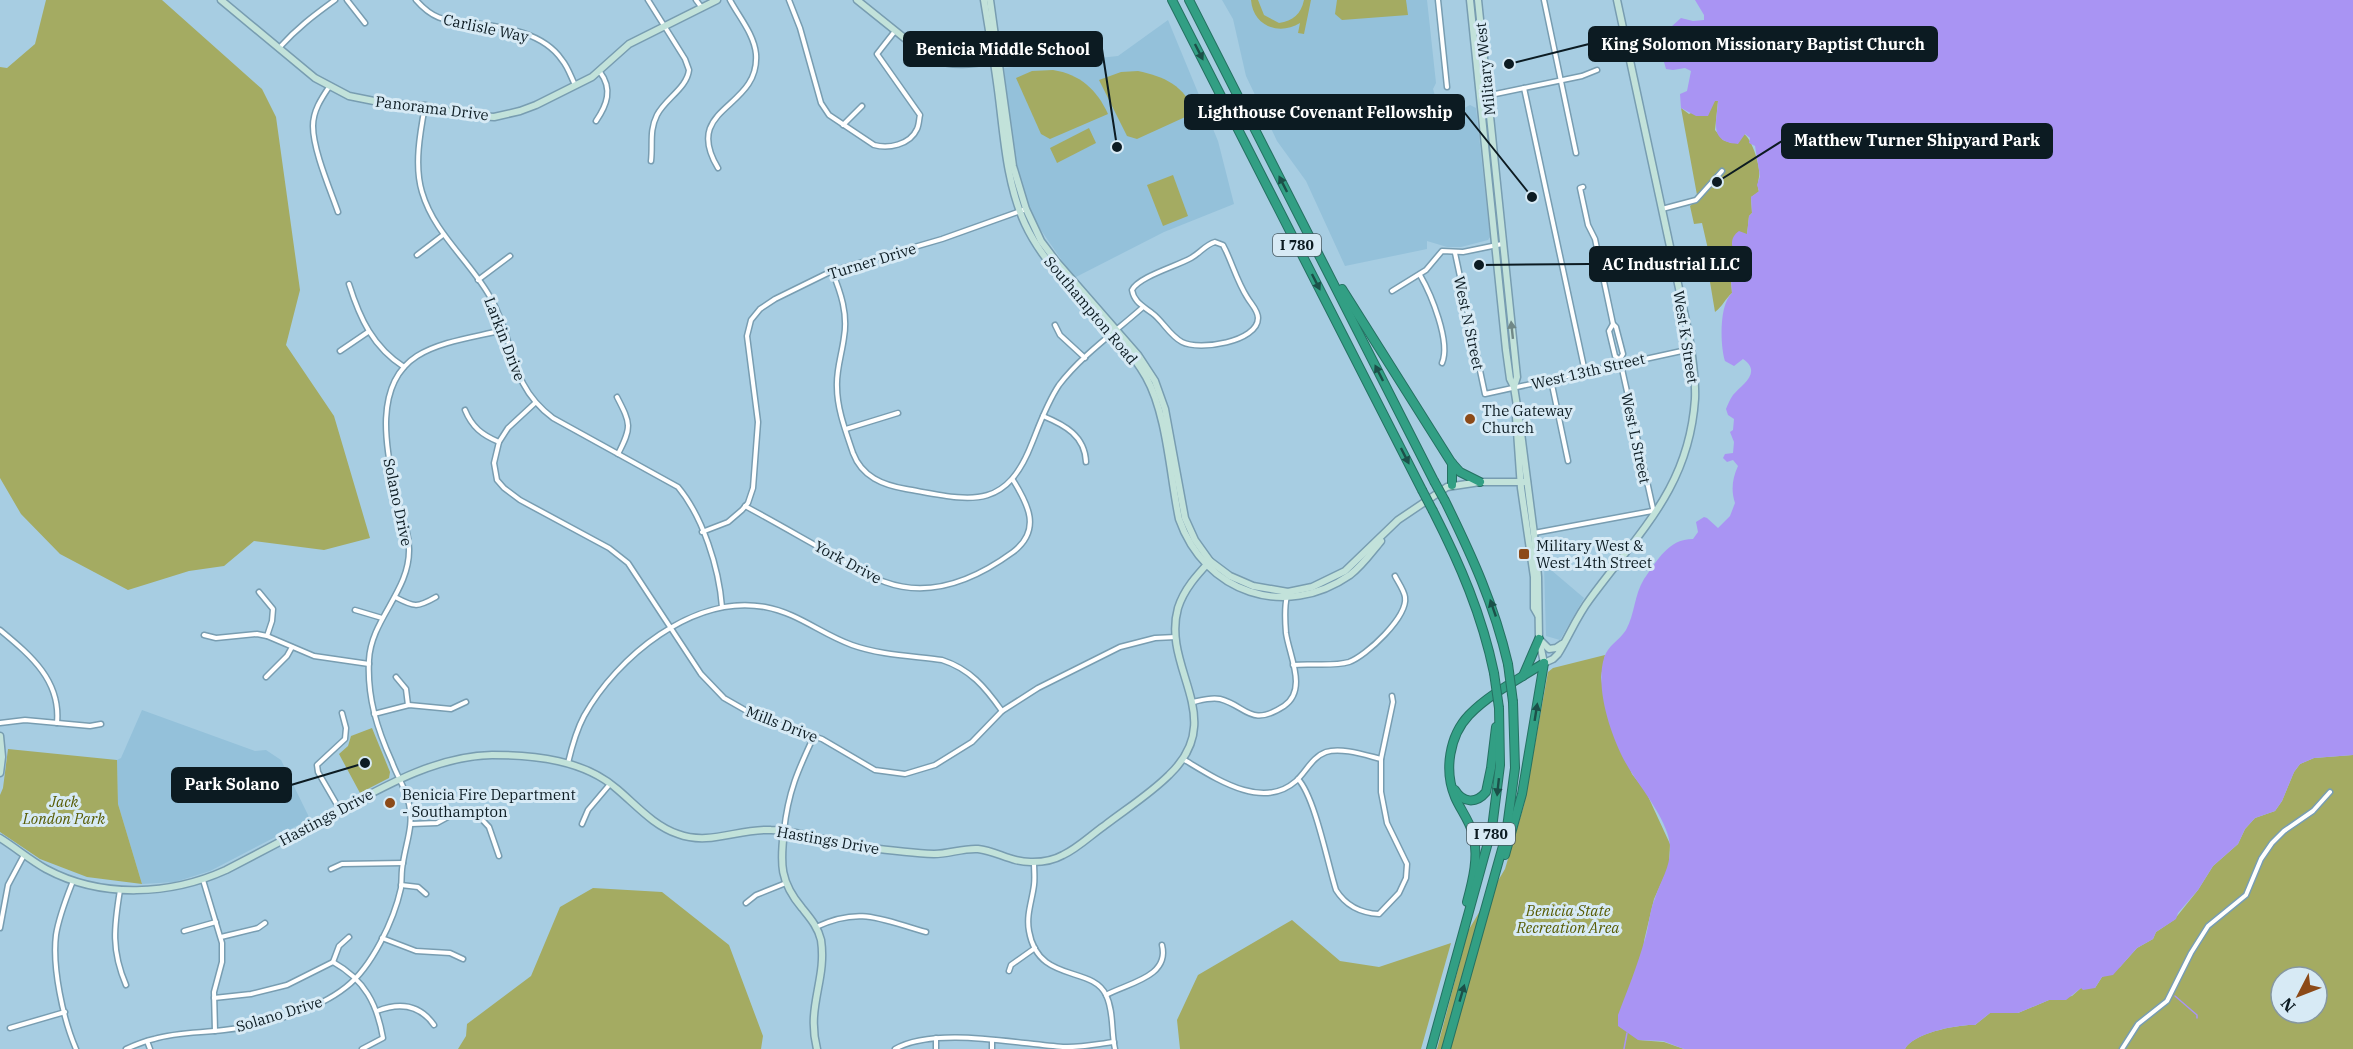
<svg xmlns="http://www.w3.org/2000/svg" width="2353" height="1049" font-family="'IBM Plex Serif',serif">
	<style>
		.built { fill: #94c1da }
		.green { fill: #a4ab62; fill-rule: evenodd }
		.water { fill: #a994f3 }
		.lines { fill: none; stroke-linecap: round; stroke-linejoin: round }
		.stream { stroke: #a994f3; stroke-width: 1.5 }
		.street-casing { stroke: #789db1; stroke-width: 7 }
		.secondary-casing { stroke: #789db1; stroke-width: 9 }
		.highway-casing { stroke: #257162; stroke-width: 10 }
		.street { stroke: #fff; stroke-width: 4 }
		.secondary { stroke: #c2e2da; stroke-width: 6 }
		.highway { stroke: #329f84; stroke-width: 8 }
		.highway-bridge-casing { stroke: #257162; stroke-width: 10; stroke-linecap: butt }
		.highway-bridge { stroke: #329f84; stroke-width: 8 }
		.oneway { fill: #1b5049 }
		.oneway2 { fill: #708887 }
		.poi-dot { fill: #8c4a18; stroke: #d7eaf5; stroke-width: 2 }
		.labels { text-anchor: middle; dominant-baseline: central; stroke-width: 6; stroke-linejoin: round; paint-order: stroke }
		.shield { fill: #d7eaf5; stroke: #495961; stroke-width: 1.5 }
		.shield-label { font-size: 14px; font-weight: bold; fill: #0c1b22 }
		.street-label { font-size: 15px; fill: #0c1b22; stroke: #d7eaf5 }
		.poi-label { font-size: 15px; fill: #0c1b22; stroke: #d7eaf5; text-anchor: start }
		.park-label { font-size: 15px; font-style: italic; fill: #575b03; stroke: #d7eaf5 }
		.leader { fill: none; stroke: #0c1b22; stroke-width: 2 }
		.callout-dot { fill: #0c1b22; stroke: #d7eaf5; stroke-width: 2 }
		.callout { fill: #0c1b22; stroke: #0c1b22; stroke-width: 2 }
		.callout-label { font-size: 16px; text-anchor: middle; font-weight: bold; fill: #fff }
	</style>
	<rect width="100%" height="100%" fill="#a7cde2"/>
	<g class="built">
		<polygon points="1222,0 1427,0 1436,83 1433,89 1436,99 1441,104 1453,103 1455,113 1470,105 1476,108 1490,237 1488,240 1461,247 1447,247 1427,241 1427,249 1345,266 1306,181 1277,141 1246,76 1233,19"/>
		<polygon points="1168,20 1218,141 1234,204 1164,232 1074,278 1036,223 1021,186 1014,154 1004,68 1118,56"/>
		<polygon points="1544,564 1584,598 1560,640 1546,636"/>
		<polygon points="142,710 255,751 266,750 281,760 310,819 210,871 175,882 142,884 118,804 117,760 121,758"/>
	</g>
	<g class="green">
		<polygon points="46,0 162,0 262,89 276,117 300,290 286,345 334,416 370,538 324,550 254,541 224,566 189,571 128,590 60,554 21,514 0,478 0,67 7,68 35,44"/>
		<path d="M1251,0H1258L1264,15L1279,23C1293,21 1301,14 1304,0H1311L1304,34L1298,33L1300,23C1279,36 1253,26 1251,0Z"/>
		<polygon points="1337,0 1406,0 1408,15 1342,20 1335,14"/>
		<path d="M1053,70C1080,74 1097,90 1108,114L1050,139L1041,134L1016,78L1032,71Z"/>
		<path d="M1138,71C1163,76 1186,86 1194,113L1137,139L1127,136L1099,80L1121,72Z"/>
		<path d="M1715,101H1718L1715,130L1723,140L1731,143L1744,134C1752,139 1761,167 1759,177C1758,183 1757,185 1759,192L1751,197L1752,213L1749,216L1747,235L1744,234L1742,251L1730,267L1732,293C1725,299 1723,306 1715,312L1710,282H1704L1701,271L1681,274L1679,268L1707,262L1710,258L1702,223L1694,224L1690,206L1696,200L1697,195L1681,108L1689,114Z"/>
		<polygon points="1089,128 1096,143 1057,163 1050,148"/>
		<polygon points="1173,175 1188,216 1163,226 1147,185"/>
		<polygon points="1605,655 1601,677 1606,709 1632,774 1646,792 1670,844 1669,866 1654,899 1644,941 1638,1040 1664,1042 1684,1049 1437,1049 1468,931 1505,869 1524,805 1548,672 1553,668"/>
		<polygon points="372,728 390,772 389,778 360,793 339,754 348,746 351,736"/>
		<polygon points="8,749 117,760 118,804 142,884 87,877 40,859 0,832 0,795 3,788"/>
		<path d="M2353,755V1049H1905C1912,1033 1959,1024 1975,1025L1990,1013H2018L2049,1000L2072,996L2081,988H2095L2102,977L2120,967L2137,948L2153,939L2156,932L2174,920L2198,890L2213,866L2238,844L2245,829L2255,818L2275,811L2282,801L2294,772L2300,764L2314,758ZM2281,977H2317V1013H2281Z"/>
		<polygon points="593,888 662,892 729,945 763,1036 761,1049 458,1049 466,1036 467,1024 531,976 560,907"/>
		<polygon points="1292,920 1340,961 1379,967 1451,943 1421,1049 1180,1049 1177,1020 1198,975"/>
	</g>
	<path class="water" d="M1695,0H2353V755L2314,758L2300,764L2294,772L2282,801L2275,811L2255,818L2245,829L2238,844L2213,866L2198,890L2178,913L2176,919L2156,932L2153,939L2137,948L2113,975L2102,977L2095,988L2083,990L2081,988L2066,1000H2049L2018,1013H1990L1975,1025C1958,1024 1913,1033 1905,1049H1684L1663,1041L1638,1040L1618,1026V1015C1627,991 1637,967 1644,942C1649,928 1649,912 1655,898C1661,879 1671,867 1670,846C1669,824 1645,793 1633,775C1614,747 1594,691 1604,658C1608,645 1619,641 1626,630C1635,614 1634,595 1644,579C1658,560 1668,539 1693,539L1698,532L1696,522L1704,517L1707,518L1718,528L1730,516L1735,503C1731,491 1732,479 1738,466L1733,460L1727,462L1723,458L1725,454L1733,453L1734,442L1730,432L1733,430L1734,419L1728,415L1726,409C1728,404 1730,399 1733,395C1741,385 1763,373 1743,359L1734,366L1725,361C1720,346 1719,304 1732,293L1730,267L1741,252L1734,251C1730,243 1732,236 1739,231L1747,234L1749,216L1752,213L1751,197L1759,191L1757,185L1760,176L1755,146L1749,143L1750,138L1745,134L1738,144C1708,142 1717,122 1718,101H1715L1708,116H1696L1681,108L1680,94L1687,91L1691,71L1685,68L1673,70L1666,69C1664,60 1659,52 1666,44L1676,46V42L1669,37L1671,27L1681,18L1693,21L1704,20V15Z"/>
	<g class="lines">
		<g class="stream">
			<polyline points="2175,996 2197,1015 2197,1018"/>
			<polyline points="1624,1049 1627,1033"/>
		</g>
		<defs>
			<g id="street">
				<polyline points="347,0 365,23"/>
				<path d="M416,0C435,22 448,20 474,23C505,27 544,33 562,60C568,67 571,77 575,85"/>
				<path d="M648,0L685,59L689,70C687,88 665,99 657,115C649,131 653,144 651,161"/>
				<polyline points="696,0 702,8"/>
				<path d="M789,0L800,28L821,103L829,115L874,145C888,149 910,145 917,129C919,125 919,119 920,115L877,54L895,31"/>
				<polyline points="1438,0 1447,87"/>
				<polyline points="1544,0 1576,153"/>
				<path d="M279,48C297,28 313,16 335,0"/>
				<path d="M329,87C321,99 313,111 313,126C313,150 330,189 338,212"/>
				<polyline points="1524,88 1585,372"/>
				<polyline points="1481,97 1582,76 1597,70"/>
				<path d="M425,106C420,133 414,166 422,192C434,233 468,259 489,295C516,339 506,383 553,418L678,487C703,517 719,568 722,607"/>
				<path d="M596,121C607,105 613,89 600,72"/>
				<polyline points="843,125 862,106"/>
				<path d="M718,168C681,106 760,110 756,54C754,34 739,17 730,0"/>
				<polyline points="1583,187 1580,188 1588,225 1595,239 1613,324 1616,327 1623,354 1620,359"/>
				<polyline points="1662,209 1696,200 1722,171"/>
				<path d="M1215,242L1223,245L1226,251C1233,266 1238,283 1247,297C1251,304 1258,310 1258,318C1258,342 1199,351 1182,342C1169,335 1163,321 1152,313C1143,306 1134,302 1132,290C1138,277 1177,266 1191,258C1200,253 1205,245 1215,242Z"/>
				<polyline points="1455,253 1485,394 1691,349"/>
				<polyline points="417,255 443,235"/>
				<path d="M832,271C841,293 848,314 844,337C842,354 836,370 837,387C837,409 846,432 853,453C862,477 883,485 906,489C969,500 1005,513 1032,443C1040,423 1047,403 1059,385C1081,356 1115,332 1142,308"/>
				<path d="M1420,275C1431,294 1451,342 1442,363"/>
				<polyline points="478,280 510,256"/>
				<path d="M349,284C360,319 373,347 404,367"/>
				<polyline points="1392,291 1426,270 1442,251 1463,252 1502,244"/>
				<polyline points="1613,324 1609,331 1615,356 1620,360 1654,513"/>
				<polyline points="1055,325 1060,335 1085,358"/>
				<polyline points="340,351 368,332"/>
				<polyline points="1551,380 1568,461"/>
				<path d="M617,397C631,424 632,427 618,454"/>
				<polyline points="535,403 508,428 499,442 494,463 497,480 504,488 520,500 609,548 628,563 701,674 724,698 759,718 822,739 875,770 905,774 935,765 972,742 1002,711 1038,688 1120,647 1155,638 1176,637"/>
				<path d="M465,410C472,427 482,435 499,442"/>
				<path d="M1043,416C1065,425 1085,436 1086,462"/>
				<polyline points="846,429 898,413"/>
				<path d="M745,506C775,522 804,539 833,555C850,565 867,576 885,582C931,599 976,579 1013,552C1042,530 1028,504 1013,480"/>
				<polyline points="702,532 728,522 742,510 748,503 753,488 758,422 747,336 751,320 760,309 775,299 832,271 942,239 1026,209"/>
				<polyline points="1534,533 1652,511"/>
				<polyline points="259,592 273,609 272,621 267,636"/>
				<path d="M395,597C414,607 417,608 436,597"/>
				<polyline points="355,610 382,618"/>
				<path d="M0,630C30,655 61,680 57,723"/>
				<polyline points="204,635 216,638 257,634 267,636 314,656 369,664"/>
				<path d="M1293,665C1311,663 1332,667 1349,662C1366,656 1408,617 1405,597C1404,590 1398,582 1395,576"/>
				<polyline points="266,677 287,656 292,647"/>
				<polyline points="396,677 406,689 408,705"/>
				<path d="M1193,702C1202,700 1211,697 1220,699C1247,706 1250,728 1284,706C1308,690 1289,655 1286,633C1285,621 1284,608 1287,596"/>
				<polyline points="374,714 409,705 451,709 466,702"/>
				<polyline points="0,723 25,720 90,726 101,724"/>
				<path d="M1183,759C1215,778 1262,811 1296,781C1306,772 1312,757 1326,752C1341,747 1365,755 1381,759"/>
				<path d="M568,763C572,746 576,731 584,716C617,657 693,594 765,607C798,613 821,634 852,645C880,655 913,656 942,660C970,669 985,687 1002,711"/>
				<path d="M1298,779C1315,797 1328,865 1336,890C1346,906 1360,913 1379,914L1399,893L1406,878L1407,864L1387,823L1381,792V759L1393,702L1392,696"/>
				<polyline points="340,810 318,772 317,765 345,739 346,728 342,713"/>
				<polyline points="411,824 437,823 459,811 475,812 489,827 499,856"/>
				<polyline points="582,824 588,810 610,784"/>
				<path d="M784,831C788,792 798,770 814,736"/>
				<path d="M1034,862C1034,870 1035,878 1034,885C1032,901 1026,915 1029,931C1038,984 1092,965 1106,995C1114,1011 1111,1032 1115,1049"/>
				<polyline points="331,869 342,864 403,863"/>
				<polyline points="203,880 222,943 222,962 214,992 215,1031"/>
				<path d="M73,881C66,899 59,916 56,935C52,967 63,1019 76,1049"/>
				<polyline points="401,885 418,887 426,894"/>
				<path d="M120,890C114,927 111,950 126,985"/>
				<polyline points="746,903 756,895 786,883"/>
				<path d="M816,927C861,906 882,920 926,932"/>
				<polyline points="0,928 8,885 24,855"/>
				<polyline points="184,931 216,922"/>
				<polyline points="221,937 258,928 265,923"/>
				<polyline points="382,938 416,951 450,953 463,959"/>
				<polyline points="333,962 339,946 349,937"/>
				<polyline points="1009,971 1011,965 1035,948"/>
				<path d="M1106,995C1128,983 1170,977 1162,945"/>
				<path d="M214,998L251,994L287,985L333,962C365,980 377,1004 383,1038L362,1049"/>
				<path d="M377,1011C400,1002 420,1005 434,1025"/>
				<polyline points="10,1028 65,1012"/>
				<polyline points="147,1041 150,1049"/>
				<path d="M126,1049C135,1045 145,1041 154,1039C177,1032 201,1033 224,1030C262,1026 316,1011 346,987C372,967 394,920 401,888C402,880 401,871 403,863C406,842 414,825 409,804C406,789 397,776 392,762C377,729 367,697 369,660C371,619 410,591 409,549C409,528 399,510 395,491C386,449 373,384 417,356C441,341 476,337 503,330"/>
				<path d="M895,1049C935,1026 1018,1044 1063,1047C1081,1048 1097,1044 1114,1042"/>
				<polyline points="936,1049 936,1038"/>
				<polyline points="992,1049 992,1041"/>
				<polyline points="2122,1049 2138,1024 2167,1001 2191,953 2208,926 2246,895 2261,859 2272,843 2284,831 2313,811 2330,792"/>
			</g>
			<g id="secondary">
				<polyline points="221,0 315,78 349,96 384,103 425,106 465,115 494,117 520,111 536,105 592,77 629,44 717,0"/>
				<path d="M857,0L928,57C952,67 972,64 996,60"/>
				<path d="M984,0C989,30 994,60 998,90C1004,135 1006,182 1025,224C1053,284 1114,321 1146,377C1167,414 1170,476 1179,519C1205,593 1285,620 1350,575C1362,566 1371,553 1381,541"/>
				<polyline points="990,0 1013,166 1026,209 1041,241 1056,261 1138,355 1155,381 1165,409 1185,518 1195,540 1210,561 1230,576 1253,586 1288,592 1312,587 1345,571 1398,520 1447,487 1480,482 1527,482"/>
				<path d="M1470,0L1506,350L1510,379L1514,387L1520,425L1534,534L1538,577L1539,639L1544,663L1553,659L1558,654C1569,636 1577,616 1590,599C1639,532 1689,488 1695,399C1696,378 1692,356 1689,335L1617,0"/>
				<polyline points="1478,0 1517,377 1514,387"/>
				<polyline points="1516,417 1521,488 1534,577 1534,608 1538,615"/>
				<polyline points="1539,639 1549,649 1556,648 1562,644"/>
				<polyline points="0,736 2,757 0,773"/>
				<path d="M784,831C780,864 780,882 802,908C810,918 818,927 821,940C827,980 806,1006 817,1049"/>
				<path d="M0,838C16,848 30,860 46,869C102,899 171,895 226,870C262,851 297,833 333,814C381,788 435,756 492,755C535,755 584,760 617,789C636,805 654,826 678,834C710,846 739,828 771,830C803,831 833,844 864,847C887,850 911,853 934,854C949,854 963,848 978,849C997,851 1012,863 1033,862C1043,862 1054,860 1063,855C1078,848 1091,835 1104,826C1126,809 1150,794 1169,775C1229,718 1161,669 1178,608C1184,589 1197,575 1210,561"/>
			</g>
			<g id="highway">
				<polyline points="1172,0 1422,490"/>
				<polyline points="1189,0 1434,481"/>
				<polyline points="1342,289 1451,462 1460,472 1480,482"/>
				<polyline points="1452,463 1452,485"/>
				<path d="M1445,501C1472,556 1494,604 1508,664"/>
				<path d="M1433,511C1460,564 1482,615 1494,673"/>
				<polyline points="1523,676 1539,639"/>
				<path d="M1455,790C1463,803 1476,804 1486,792L1491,768L1496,727"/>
				<polyline points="1505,855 1522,794 1544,663"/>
				<path d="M1467,902C1473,880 1479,856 1473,834C1469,820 1460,809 1455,797C1444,771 1449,736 1469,715C1489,694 1519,679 1544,663"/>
				<polyline points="1431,1049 1492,828 1500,765 1499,708"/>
				<polyline points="1446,1049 1506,835 1515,768 1513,702"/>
			</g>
		</defs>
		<use href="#street" class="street-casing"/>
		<use href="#secondary" class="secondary-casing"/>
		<use href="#highway" class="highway-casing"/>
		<use href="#street" class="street"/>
		<use href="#secondary" class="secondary"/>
		<use href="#highway" class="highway"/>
		<defs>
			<g id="highway-bridge">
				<polyline points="1434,481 1445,501"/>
				<polyline points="1422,490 1433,511"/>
				<polyline points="1508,664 1513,702"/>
				<polyline points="1494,673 1499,708"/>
			</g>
		</defs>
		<use href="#highway-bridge" class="highway-bridge-casing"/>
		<use href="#highway-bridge" class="highway-bridge"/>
	</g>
	<defs><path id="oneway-solid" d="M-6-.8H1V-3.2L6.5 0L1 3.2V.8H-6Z" transform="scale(1.5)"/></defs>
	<g class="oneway">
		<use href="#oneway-solid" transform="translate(1199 52) rotate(63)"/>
		<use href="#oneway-solid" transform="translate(1283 184) rotate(-117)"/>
		<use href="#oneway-solid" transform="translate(1316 282) rotate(63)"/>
		<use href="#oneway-solid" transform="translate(1379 373) rotate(-117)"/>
		<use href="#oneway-solid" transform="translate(1405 456) rotate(63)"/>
		<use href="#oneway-solid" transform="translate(1493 608) rotate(-109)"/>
		<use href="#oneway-solid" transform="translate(1536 712) rotate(-81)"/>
		<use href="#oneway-solid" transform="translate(1498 787) rotate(96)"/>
		<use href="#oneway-solid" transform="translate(1462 993) rotate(-74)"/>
	</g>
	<use class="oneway2" href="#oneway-solid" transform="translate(1512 330) rotate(-96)"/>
	<g class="poi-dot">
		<circle cx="1470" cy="419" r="6"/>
		<rect x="1518" y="548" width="12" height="12" rx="3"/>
		<circle cx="390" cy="803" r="6"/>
	</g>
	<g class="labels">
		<g class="shield">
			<rect x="1273" y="234" width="48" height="22" rx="4.5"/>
			<rect x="1467" y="823" width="48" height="22" rx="4.5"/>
		</g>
		<g class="shield-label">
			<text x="1297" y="245">I 780</text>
			<text x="1491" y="834">I 780</text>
		</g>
		<g class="street-label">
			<text transform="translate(486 28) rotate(12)">Carlisle Way</text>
			<text transform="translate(1485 69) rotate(-96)">Military West</text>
			<text transform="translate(432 108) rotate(7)">Panorama Drive</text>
			<text transform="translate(872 261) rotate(-17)">Turner Drive</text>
			<text transform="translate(1091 310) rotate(50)">Southampton Road</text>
			<text transform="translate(1469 323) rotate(78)">West N Street</text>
			<text transform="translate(1686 337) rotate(81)">West K Street</text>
			<text transform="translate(505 339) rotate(69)">Larkin Drive</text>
			<text transform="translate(1588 371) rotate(-13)">West 13th Street</text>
			<text transform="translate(1636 438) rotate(78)">West L Street</text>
			<text transform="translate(398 502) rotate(78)">Solano Drive</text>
			<text transform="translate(848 562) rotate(28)">York Drive</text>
			<text transform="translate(782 724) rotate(21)">Mills Drive</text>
			<text transform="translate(326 817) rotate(-28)">Hastings Drive</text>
			<text transform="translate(828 840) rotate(10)">Hastings Drive</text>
			<text transform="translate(279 1014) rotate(-17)">Solano Drive</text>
		</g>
		<g class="poi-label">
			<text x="1482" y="410">The Gateway<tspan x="1482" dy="17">Church</tspan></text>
			<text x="1536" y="545">Military West &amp;<tspan x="1536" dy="17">West 14th Street</tspan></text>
			<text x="402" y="794">Benicia Fire Department<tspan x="402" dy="17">- Southampton</tspan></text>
		</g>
		<g class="park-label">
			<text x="64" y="801">Jack<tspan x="64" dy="17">London Park</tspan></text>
			<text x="1568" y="910">Benicia State<tspan x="1568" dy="17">Recreation Area</tspan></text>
		</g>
	</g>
	<path class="leader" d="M1509 64L1589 44M1117 147L1102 49M1532 197L1464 112M1717 182L1782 141M1479 265L1590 264M365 763L291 785"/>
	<g class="callout-dot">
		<circle cx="1509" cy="64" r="6"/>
		<circle cx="1117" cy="147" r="6"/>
		<circle cx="1532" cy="197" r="6"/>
		<circle cx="1717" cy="182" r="6"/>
		<circle cx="1479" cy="265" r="6"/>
		<circle cx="365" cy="763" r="6"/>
	</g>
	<g class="callout">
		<rect x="1589" y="27" width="348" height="34" rx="6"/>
		<rect x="904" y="32" width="198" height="34" rx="6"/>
		<rect x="1185" y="95" width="279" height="34" rx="6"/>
		<rect x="1782" y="124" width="270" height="34" rx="6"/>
		<rect x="1590" y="247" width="161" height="34" rx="6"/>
		<rect x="172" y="768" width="119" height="34" rx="6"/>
	</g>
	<g class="callout-label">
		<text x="1763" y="50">King Solomon Missionary Baptist Church</text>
		<text x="1003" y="55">Benicia Middle School</text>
		<text x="1325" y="118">Lighthouse Covenant Fellowship</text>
		<text x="1917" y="146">Matthew Turner Shipyard Park</text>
		<text x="1671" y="270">AC Industrial LLC</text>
		<text x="232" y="790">Park Solano</text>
	</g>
	<g transform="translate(2299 995) rotate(228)"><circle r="28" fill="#d7eaf5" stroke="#8697a1" stroke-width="1.5"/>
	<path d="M0-4.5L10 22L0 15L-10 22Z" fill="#8c4a18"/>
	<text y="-9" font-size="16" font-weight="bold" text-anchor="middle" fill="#0c1b22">N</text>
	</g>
</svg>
